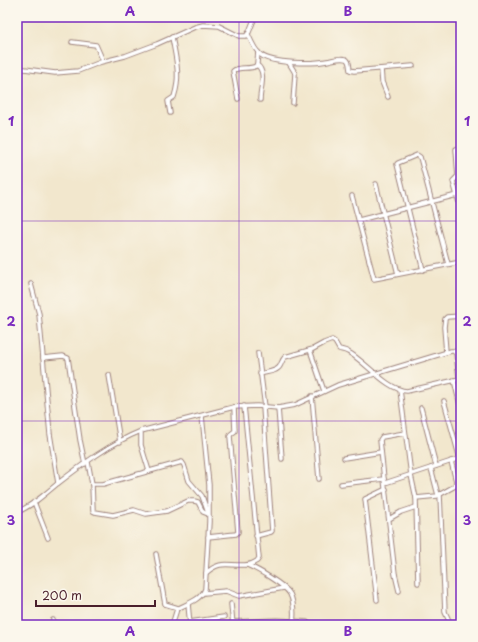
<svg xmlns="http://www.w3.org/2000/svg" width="478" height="642" font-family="'Playpen Sans',sans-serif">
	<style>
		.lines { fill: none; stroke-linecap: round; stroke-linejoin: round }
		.street-casing { stroke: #9e837c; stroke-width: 5.5 }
		.street { stroke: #fff; stroke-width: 3.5 }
		.grid { fill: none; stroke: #7b2cbf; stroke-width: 1; stroke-opacity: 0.55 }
		.neatline { fill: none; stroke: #7b2cbf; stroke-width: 1.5 }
		.grid-label { font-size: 13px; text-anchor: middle; font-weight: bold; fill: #7b2cbf }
	</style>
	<rect width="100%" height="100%" fill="#fbf7ec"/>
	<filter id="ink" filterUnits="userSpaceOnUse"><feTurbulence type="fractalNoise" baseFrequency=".025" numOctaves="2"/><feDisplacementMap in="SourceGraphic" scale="8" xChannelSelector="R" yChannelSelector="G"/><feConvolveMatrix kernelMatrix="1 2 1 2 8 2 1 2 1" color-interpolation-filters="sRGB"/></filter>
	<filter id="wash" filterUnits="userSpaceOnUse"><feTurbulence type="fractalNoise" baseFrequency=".012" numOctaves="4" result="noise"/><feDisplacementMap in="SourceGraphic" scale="16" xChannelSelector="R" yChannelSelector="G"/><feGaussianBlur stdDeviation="0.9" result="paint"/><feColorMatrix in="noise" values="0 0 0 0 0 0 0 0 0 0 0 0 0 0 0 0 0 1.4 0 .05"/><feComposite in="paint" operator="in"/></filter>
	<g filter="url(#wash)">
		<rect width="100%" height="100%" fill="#f2e7cd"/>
	</g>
	<g filter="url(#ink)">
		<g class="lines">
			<defs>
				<g id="street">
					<path d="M248,34C251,41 255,51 261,55C273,64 313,64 327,61C333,60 340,57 346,59C350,61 349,66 350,70L354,71L413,66"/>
					<polyline points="72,42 96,45 103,61"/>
					<polyline points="289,63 294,71 295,74 293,103"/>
					<path d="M257,65C267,72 260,89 260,100"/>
					<polyline points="17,68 55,73 78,71 101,62 125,56 157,44 195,27 203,25 219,26 239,36 246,36 249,32 255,17"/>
					<polyline points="381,69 382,82 388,97"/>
					<path d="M238,99L233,71C239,66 249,70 256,66L257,63L258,52"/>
					<path d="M170,113L168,101L174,97C181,76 176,59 172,37"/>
					<polyline points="461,147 456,149 458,176 453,181 461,210"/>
					<polyline points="376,184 398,274"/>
					<polyline points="352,196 374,279 461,262"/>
					<polyline points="359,220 461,194"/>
					<polyline points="423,270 397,164 398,163 417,155 420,157 448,264"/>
					<polyline points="31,284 39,314 50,434 58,483"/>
					<polyline points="310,350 324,391"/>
					<polyline points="446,352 444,327 445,319 447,317 461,316"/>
					<polyline points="258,353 265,407"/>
					<polyline points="43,358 63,356 68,358 80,440 85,464"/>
					<path d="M260,374C266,372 277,372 280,366C282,362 282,360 285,357L313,349L324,343L332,340L335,342L339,349C342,350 345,350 348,352C364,360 388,391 407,391L460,379"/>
					<polyline points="109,375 120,442"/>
					<polyline points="454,380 461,409"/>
					<polyline points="400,390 411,475 416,498 418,583"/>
					<polyline points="312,396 319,479"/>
					<polyline points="444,401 460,459"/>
					<polyline points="278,408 282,459"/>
					<polyline points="421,408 436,466"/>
					<polyline points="141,431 141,445 149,471"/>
					<polyline points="344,458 381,452"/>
					<polyline points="88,462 92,484 93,511 95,512 113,515 134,510 146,514 167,511 188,501 194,501 198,502 203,512 208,514"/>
					<polyline points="431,468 438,495"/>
					<polyline points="385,483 461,458"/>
					<polyline points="92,484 103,484 182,462 184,465 189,481 202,496 208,513"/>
					<polyline points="341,484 384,479"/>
					<polyline points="440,494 445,612 451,625"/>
					<polyline points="416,498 437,496 455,486 456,481 451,461"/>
					<polyline points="17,500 19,511"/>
					<polyline points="34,502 48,538"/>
					<path d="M17,512C32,506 45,494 57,484C83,464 111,443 141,431L234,407L257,406L278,408L295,405L338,385L451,351H454L456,354L459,377L461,379"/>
					<polyline points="389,519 401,512 416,507"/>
					<polyline points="256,536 271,532 272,531 263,407"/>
					<polyline points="208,537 236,534 238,532 230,436 231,434 235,431 234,407"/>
					<polyline points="156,554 165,604 178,608"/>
					<path d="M247,565C257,569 285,585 290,594C294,602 294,616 293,625"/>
					<path d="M206,573C221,560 227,566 245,565C249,565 254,563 257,561L259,558L244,406"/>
					<polyline points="399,591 395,574 384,479 380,440 382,437 405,433"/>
					<polyline points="204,593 226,591 239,596 284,588"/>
					<polyline points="377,600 365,499 386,489"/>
					<polyline points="188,604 190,625"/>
					<polyline points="231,604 233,625"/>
					<polyline points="53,620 54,625"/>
					<polyline points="190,622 224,617"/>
					<polyline points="232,622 277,620 307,622"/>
					<path d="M172,625L177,609C186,604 201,600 205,589L209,522V485L202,416"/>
				</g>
			</defs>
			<use href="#street" class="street-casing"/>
			<use href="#street" class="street"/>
		</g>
	</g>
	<path class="grid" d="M239,17V625M17,221H461M17,421H461"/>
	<rect width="478" height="642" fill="none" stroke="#fbf7ec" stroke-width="44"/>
	<path d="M36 600v6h119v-6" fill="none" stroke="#4a1f2b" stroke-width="2"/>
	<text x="42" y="600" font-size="12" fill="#4a1f2b" stroke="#fbf7ec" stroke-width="3" paint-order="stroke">200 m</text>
	<rect x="22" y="22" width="434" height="598" class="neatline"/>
	<g class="grid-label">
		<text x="130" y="16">A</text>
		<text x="348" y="16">B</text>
		<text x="11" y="126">1</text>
		<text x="467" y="126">1</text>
		<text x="11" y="326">2</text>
		<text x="467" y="326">2</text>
		<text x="11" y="525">3</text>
		<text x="467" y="525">3</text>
		<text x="130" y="636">A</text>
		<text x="348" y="636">B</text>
	</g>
</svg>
